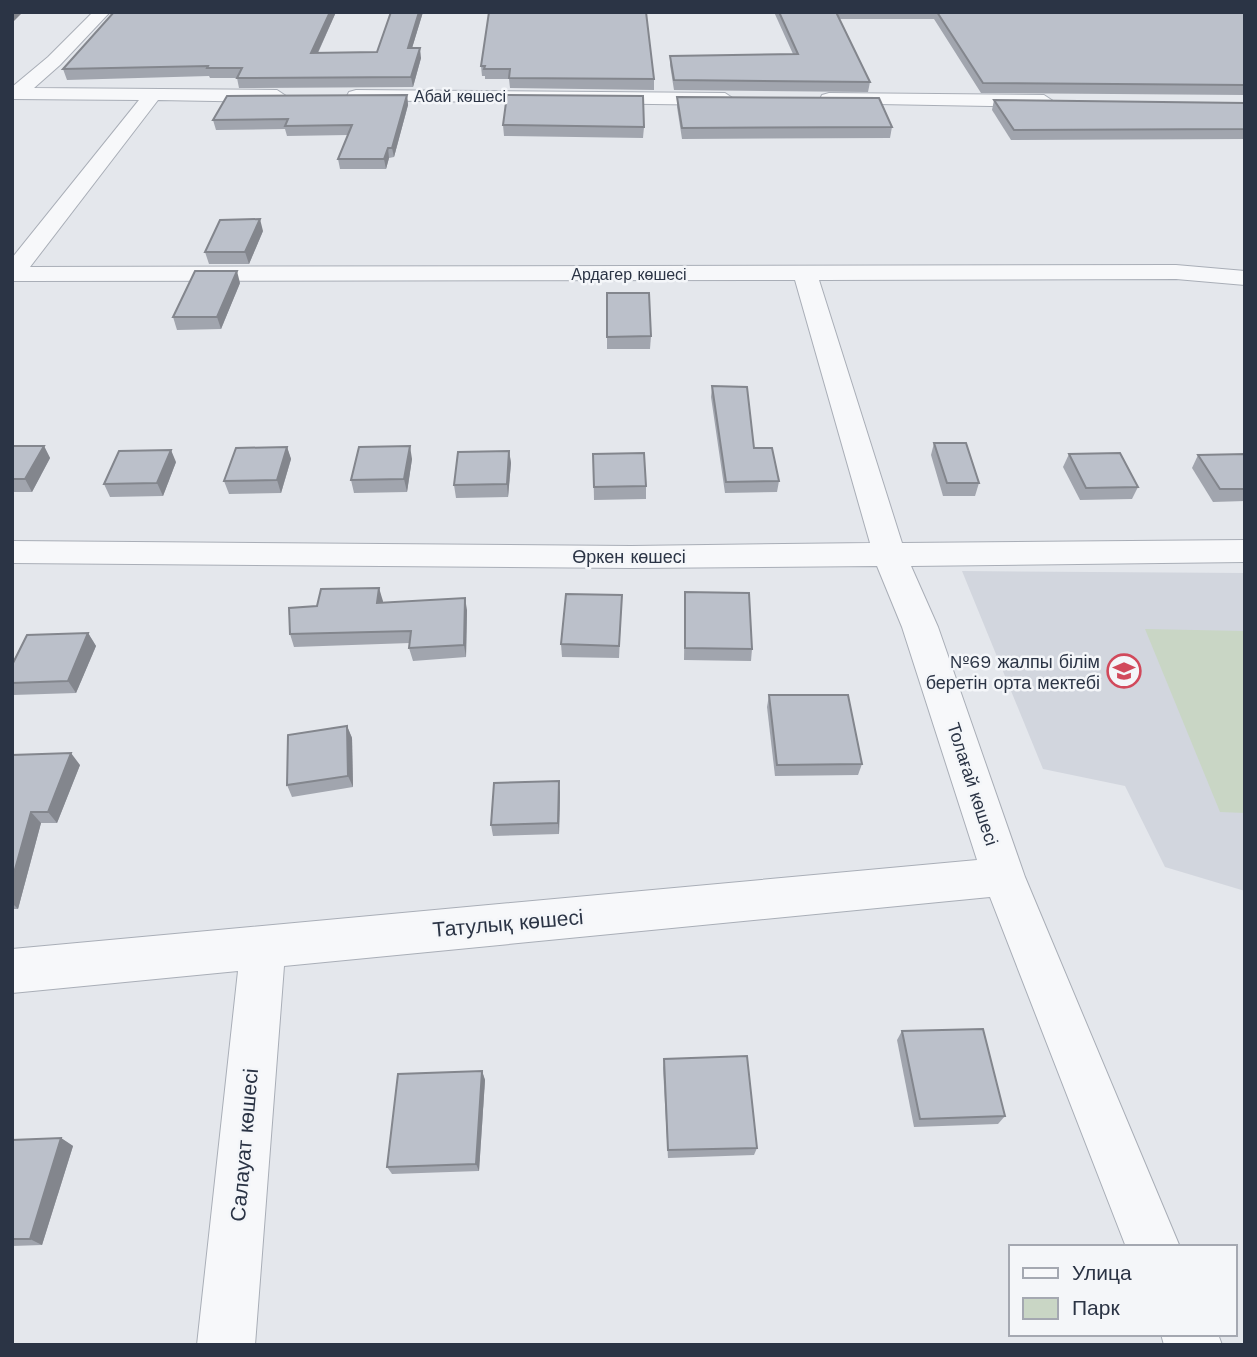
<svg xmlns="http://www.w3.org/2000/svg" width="1257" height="1357" font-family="'Work Sans',sans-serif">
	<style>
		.built { fill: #d2d6de }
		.green { fill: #c9d6c5 }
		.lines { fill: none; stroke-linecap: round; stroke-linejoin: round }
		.street-casing { stroke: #a9aeb7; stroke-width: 2 }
		.street { fill: #f7f8fa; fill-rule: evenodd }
		.wall { fill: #a1a5ae }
		.shaded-wall { fill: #83868d }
		.building { fill: #bbc0ca; stroke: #83868d; stroke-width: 2 }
		.labels { text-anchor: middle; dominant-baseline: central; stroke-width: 5; stroke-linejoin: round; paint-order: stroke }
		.far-street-label { font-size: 16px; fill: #2b3445; stroke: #f4f6f9 }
		.street-label { font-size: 18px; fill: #2b3445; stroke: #f4f6f9 }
		.poi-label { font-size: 18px; fill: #2b3445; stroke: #f4f6f9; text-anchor: end }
		.near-street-label { font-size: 21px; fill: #2b3445; stroke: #f4f6f9 }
	</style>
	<rect width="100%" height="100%" fill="#e4e7ec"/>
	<polygon class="built" points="962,571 1245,573 1245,891 1165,867 1125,786 1043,769"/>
	<polygon class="green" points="1145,629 1245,631 1245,813 1220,812"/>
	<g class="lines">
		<defs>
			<g id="street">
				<polygon points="93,12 110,12 60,65 34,88 277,90 286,96 277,102 158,100 30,267 1176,265 1245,271 1245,285 1176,279 819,280 902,543 1245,540 1245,562 911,566 938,627 1025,877 1180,1247 1126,1247 990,897 284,966 255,1345 197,1345 238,971 12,993 12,949 977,860 902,627 877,566 631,568 12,563 12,541 631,546 870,543 795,280 12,281 12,258 139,100 12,99 12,87 48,57"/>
				<polygon points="356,90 725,93 734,99 725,105 349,100 347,96 349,92"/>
				<polygon points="829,93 1044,95 1053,101 1044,107 822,103 820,99 822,95"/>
				<polygon points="1161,1334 1218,1334 1222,1345 1164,1345"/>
			</g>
		</defs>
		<use href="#street" class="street-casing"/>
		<use href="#street" class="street"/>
	</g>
	<g class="wall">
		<polygon points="336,12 318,53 377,52 423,12 412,48 421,58 413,87 239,88 237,78 210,78 209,76 67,80 63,69"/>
		<polygon points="774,12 1245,12 1245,95 981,93 934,19 839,19 870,82 868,92 674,90 670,65 670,56 793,54"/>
		<polygon points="481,66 654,79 654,90 510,88 509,79 485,79 485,76 482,76"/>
		<polygon points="407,95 408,105 394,157 389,158 386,169 340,169 338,159 348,135 287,136 285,129 216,130 213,120"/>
		<polygon points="677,97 892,127 890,138 682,139 677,107"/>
		<polygon points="994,100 1245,103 1245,139 1011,140 992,110"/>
		<polygon points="503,125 644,127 643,138 504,136"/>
		<polygon points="263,231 249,264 209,264 205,252"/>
		<polygon points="240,283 221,329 177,330 173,317"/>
		<polygon points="651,336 650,349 607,349 607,337"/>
		<polygon points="712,386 754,448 779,481 777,492 725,493 711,397"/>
		<polygon points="934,443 979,483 975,496 943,496 931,455"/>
		<polygon points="12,446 44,446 50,458 32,492 12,492"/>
		<polygon points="287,447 291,459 281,493 229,494 224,481"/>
		<polygon points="509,451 511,463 508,497 456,498 454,485"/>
		<polygon points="593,454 646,486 646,499 594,500"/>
		<polygon points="1069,454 1138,487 1132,499 1080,500 1063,467"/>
		<polygon points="1245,454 1245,501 1213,502 1192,468 1198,455"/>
		<polygon points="412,459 407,492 354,493 351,480"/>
		<polygon points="176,462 163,496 110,497 104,484"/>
		<polygon points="685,592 752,649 751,661 684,660"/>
		<polygon points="622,595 619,658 562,657 561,644"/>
		<polygon points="383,601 382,603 467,610 466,657 413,661 409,648 410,643 294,647 290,634 317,606"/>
		<polygon points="88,633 96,646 76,693 13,695 12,665"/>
		<polygon points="769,695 862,764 858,775 775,776 767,707"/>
		<polygon points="347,726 352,738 353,787 292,797 287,785"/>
		<polygon points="12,755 80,765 57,823 41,823 18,909 12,909"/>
		<polygon points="560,792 559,834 493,836 491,825"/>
		<polygon points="902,1031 1005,1116 998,1124 914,1127 897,1040"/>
		<polygon points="664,1059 757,1148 754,1155 668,1158 663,1068"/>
		<polygon points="482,1071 485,1080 479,1171 392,1174 387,1167"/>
		<polygon points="61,1138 73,1146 42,1245 12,1246 12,1140"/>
	</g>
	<g class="shaded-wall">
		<polygon points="12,12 23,12 12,23"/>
		<polygon points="330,12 336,12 313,63 311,53"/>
		<polygon points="419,12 423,12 409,58 408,48"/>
		<polygon points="420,48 421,58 413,87 411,77"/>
		<polygon points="407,95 408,105 394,157 392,148"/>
		<polygon points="388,148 389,158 386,169 384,159"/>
		<polygon points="260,219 263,231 249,264 245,252"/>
		<polygon points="237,271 240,283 221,329 217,317"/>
		<polygon points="44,446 50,458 32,492 25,479"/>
		<polygon points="410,446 412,459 407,492 404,479"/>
		<polygon points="287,447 291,459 281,493 277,480"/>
		<polygon points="171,450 176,462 163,496 157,483"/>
		<polygon points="509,451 511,463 508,497 507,484"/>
		<polygon points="379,588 383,601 380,615 377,603"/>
		<polygon points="465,598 467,610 466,657 464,645"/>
		<polygon points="88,633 96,646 76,693 68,681"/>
		<polygon points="347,726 352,738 353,787 348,776"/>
		<polygon points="71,753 80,765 57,823 48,812"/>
		<polygon points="559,781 560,792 559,834 558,823"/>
		<polygon points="31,812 41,823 18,909 12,903 12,880"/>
		<polygon points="482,1071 485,1080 479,1171 476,1164"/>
		<polygon points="61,1138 73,1146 42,1245 30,1239"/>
	</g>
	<g class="building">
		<polygon points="114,12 330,12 311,53 377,52 391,12 419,12 408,48 420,48 411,77 237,78 242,68 207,68 208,66 63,69"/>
		<polygon points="489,12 646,12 654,79 509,78 510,69 484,69 485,66 481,66"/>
		<polygon points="779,12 836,12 870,82 674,80 670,56 798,54"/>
		<polygon points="937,12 1245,12 1245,85 983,83"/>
		<polygon points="407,95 392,148 388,148 384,159 338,159 352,125 285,126 288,119 213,120 227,96"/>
		<polygon points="507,95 643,96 644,127 503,125"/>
		<polygon points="677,97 879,98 892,127 682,128"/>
		<polygon points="994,100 1245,103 1245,129 1014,130"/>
		<polygon points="260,219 245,252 205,252 220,220"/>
		<polygon points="195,271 237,271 217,317 173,317"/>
		<polygon points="607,293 649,293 651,336 607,337"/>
		<polygon points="712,386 747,387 754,448 772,448 779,481 726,482"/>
		<polygon points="934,443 966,443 979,483 947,483"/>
		<polygon points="12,446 44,446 25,479 12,479"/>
		<polygon points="410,446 404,479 351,480 359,447"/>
		<polygon points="287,447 277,480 224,481 236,448"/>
		<polygon points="171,450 157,483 104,484 119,451"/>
		<polygon points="509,451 507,484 454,485 458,452"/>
		<polygon points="644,453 646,486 594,487 593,454"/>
		<polygon points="1120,453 1138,487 1086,488 1069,454"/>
		<polygon points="1245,454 1245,489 1220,489 1198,455"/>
		<polygon points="379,588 377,603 465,598 464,645 409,648 411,631 290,634 289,608 317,606 321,589"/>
		<polygon points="685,592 749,593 752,649 685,648"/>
		<polygon points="566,594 622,595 619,646 561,644"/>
		<polygon points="88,633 68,681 12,683 12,665 27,635"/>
		<polygon points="769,695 848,695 862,764 777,765"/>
		<polygon points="347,726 348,776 287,785 288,735"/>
		<polygon points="71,753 48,812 31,812 12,880 12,755"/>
		<polygon points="559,781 558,823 491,825 494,783"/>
		<polygon points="983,1029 1005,1116 920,1119 902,1031"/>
		<polygon points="747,1056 757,1148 668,1150 664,1059"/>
		<polygon points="482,1071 476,1164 387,1167 398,1074"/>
		<polygon points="61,1138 30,1239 12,1239 12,1140"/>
	</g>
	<defs>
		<symbol id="school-ring" viewBox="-11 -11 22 22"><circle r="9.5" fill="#f4f6f9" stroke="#d1495b" stroke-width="1.5"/><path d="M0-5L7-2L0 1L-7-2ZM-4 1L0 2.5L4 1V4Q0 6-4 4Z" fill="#d1495b"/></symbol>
	</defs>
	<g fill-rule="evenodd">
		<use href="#school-ring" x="1105" y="652" width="38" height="38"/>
	</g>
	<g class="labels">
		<g class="far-street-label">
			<text x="460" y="96">Абай көшесі</text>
			<text x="629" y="274">Ардагер көшесі</text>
		</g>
		<g class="street-label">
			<text x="629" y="556">Өркен көшесі</text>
			<text transform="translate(973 784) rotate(72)">Толағай көшесі</text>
		</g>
		<g class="poi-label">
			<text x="1100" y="661">№69 жалпы білім<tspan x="1100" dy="21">беретін орта мектебі</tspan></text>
		</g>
		<g class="near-street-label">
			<text transform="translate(508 923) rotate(-5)">Татулық көшесі</text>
			<text transform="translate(244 1145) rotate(-85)">Салауат көшесі</text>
		</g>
	</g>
	<rect width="1257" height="1357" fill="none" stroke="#2b3445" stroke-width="28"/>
	<rect x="1009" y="1245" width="228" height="91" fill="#f4f6f9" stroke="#a4a8b1" stroke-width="2"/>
	<rect x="1023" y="1268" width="35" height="10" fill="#f7f8fa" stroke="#a4a8b1" stroke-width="2"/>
	<text x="1072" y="1280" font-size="21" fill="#2b3445">Улица</text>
	<rect x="1023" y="1298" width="35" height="21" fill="#c9d6c5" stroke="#a4a8b1" stroke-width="2"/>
	<text x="1072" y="1315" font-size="21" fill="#2b3445">Парк</text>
</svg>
